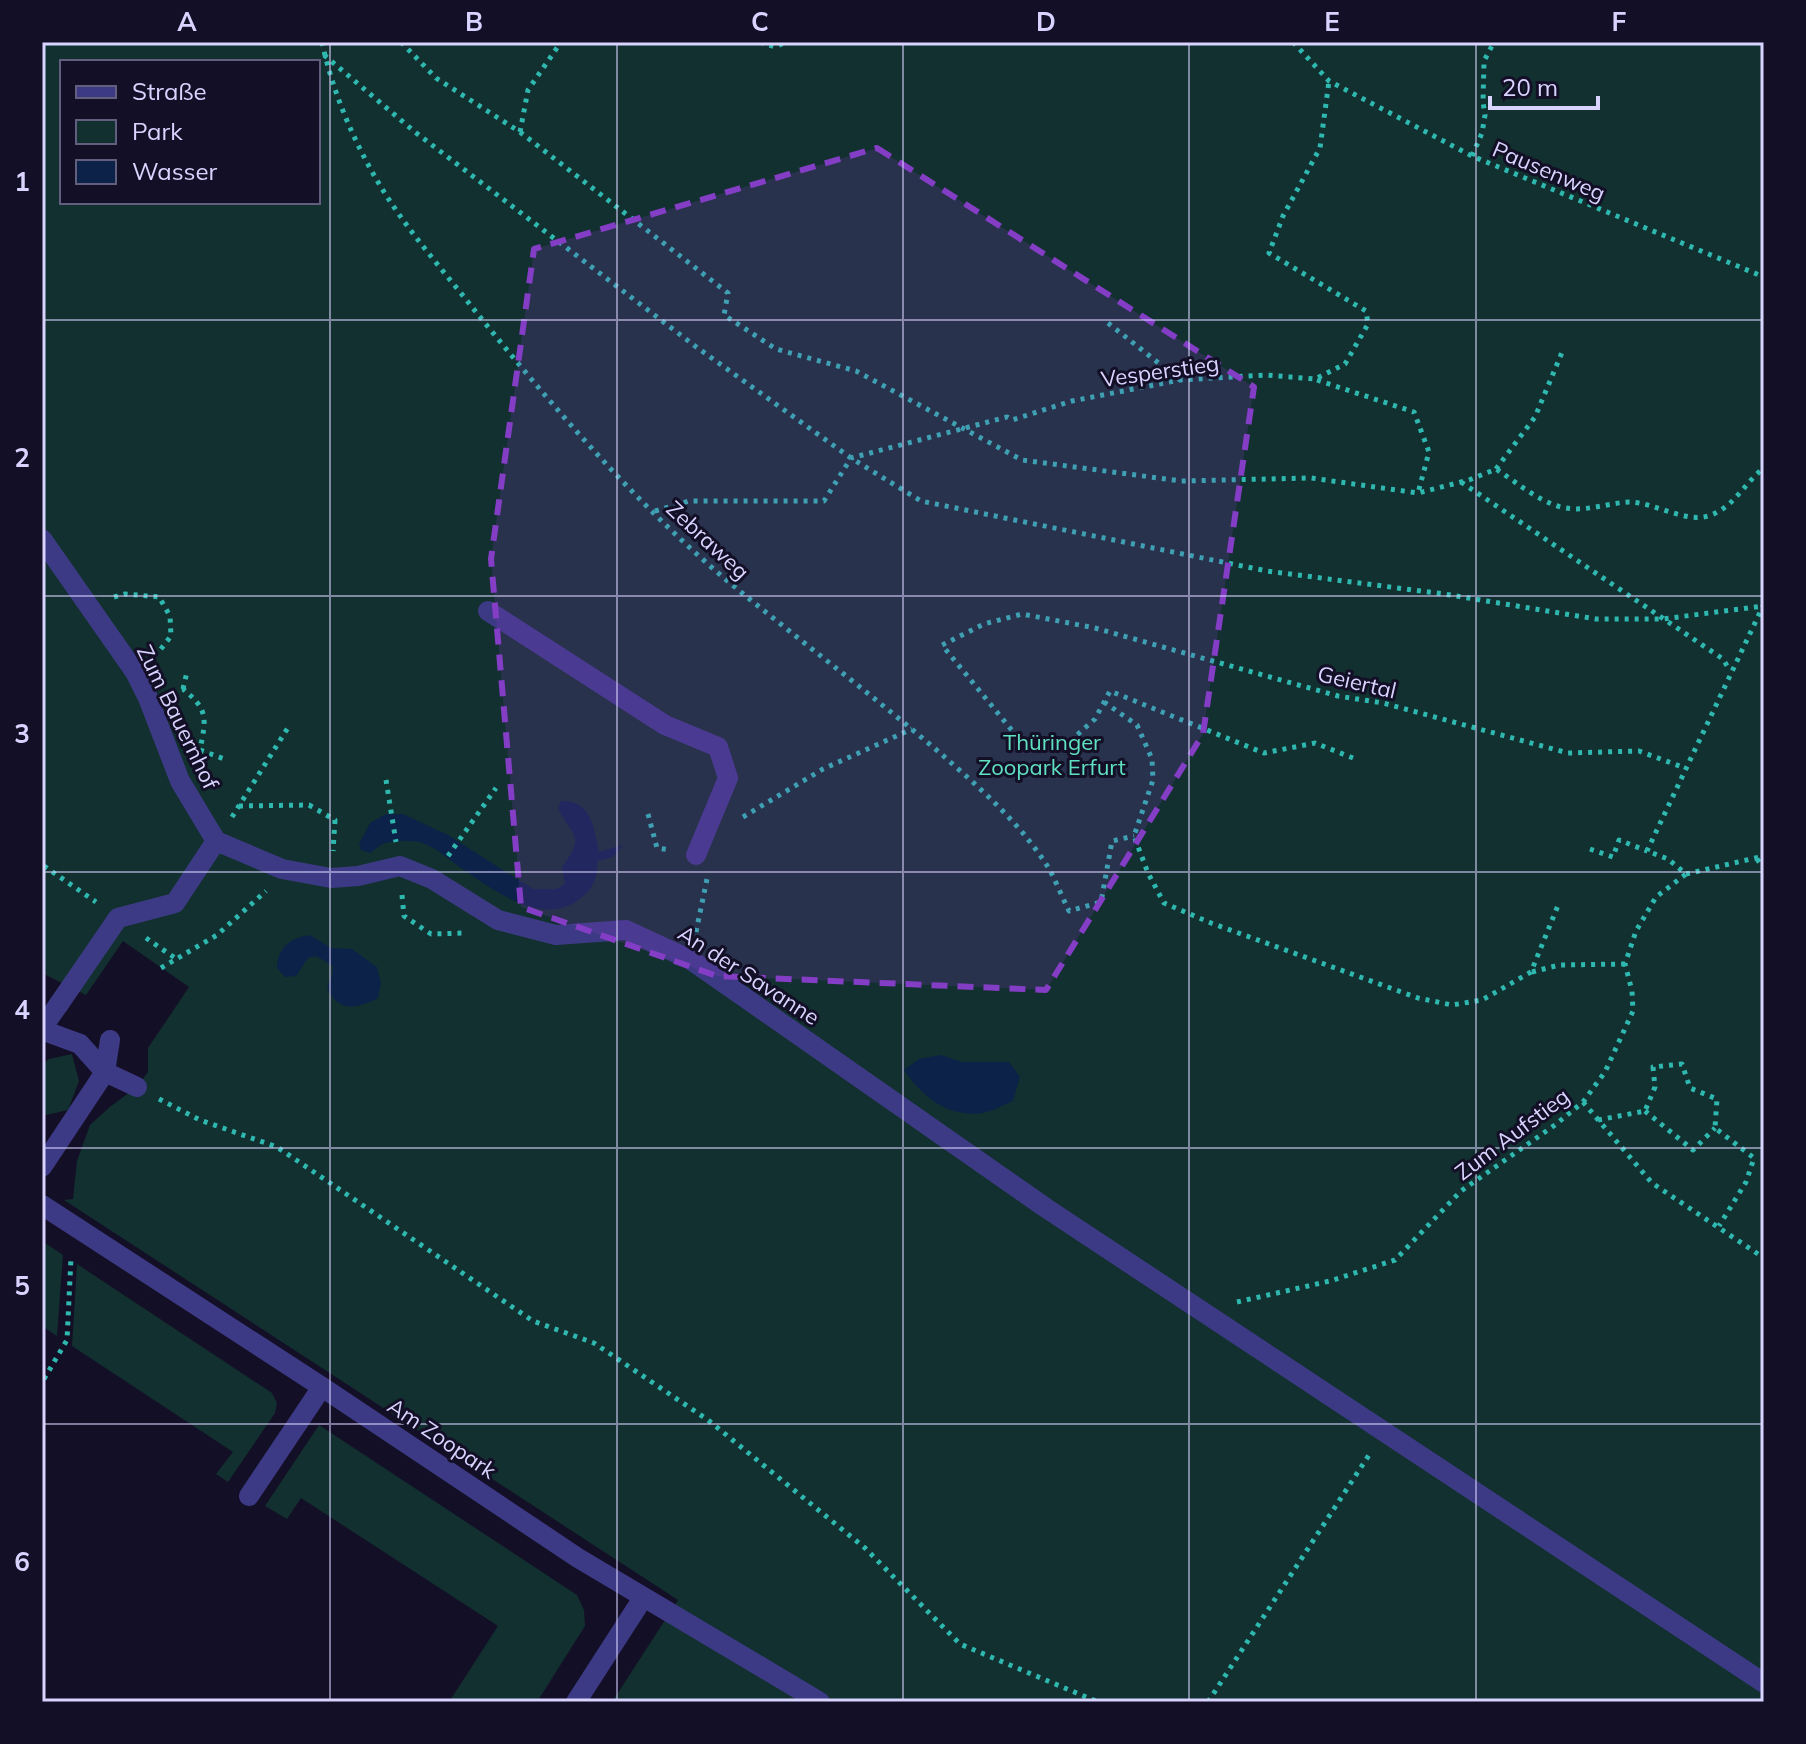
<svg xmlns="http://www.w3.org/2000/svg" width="1806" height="1744" font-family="Mulish,sans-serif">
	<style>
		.green { fill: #12302f; fill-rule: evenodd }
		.water { fill: #0c2248 }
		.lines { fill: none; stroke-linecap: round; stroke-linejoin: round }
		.path { stroke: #2fb8b0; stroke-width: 5; stroke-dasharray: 4 6; stroke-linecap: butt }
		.service { stroke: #3d3a85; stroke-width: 20 }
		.pedestrian { stroke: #3d3a85; stroke-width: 20 }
		.minor { stroke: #3d3a85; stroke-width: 20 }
		.marked { fill: #843dc5; fill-opacity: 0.2; stroke: #843dc5; stroke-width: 6; stroke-dasharray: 16 10; stroke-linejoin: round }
		.grid { fill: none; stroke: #d9d4ff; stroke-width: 2; stroke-opacity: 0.55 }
		.labels { text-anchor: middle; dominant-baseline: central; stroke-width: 6; stroke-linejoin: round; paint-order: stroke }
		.street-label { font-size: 22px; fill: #d9d4ff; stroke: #130f26 }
		.park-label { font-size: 22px; fill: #5fe0c0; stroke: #130f26 }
		.neatline { fill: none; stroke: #d9d4ff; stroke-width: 3 }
		.grid-label { font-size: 26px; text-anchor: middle; font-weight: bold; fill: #d9d4ff }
	</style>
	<rect width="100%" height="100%" fill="#130f26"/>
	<g class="green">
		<path d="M42,42H1764V1702H612L678,1600L64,1200L73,1199L77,1161L90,1125L111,1106L137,1087L148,1072V1048L189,987L123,941L86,995L42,973ZM62,62H318V202H62Z"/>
		<polygon points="72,1054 79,1081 68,1110 42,1116 42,1065 49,1059"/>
		<polygon points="42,1241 63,1255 57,1336 42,1326"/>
		<polygon points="77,1264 272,1393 277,1403 275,1413 228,1482 216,1474 233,1452 72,1346"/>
		<polygon points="319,1425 577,1595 584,1610 585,1626 537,1702 449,1702 498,1626 301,1498 287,1519 265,1506"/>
	</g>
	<g class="water">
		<path d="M561,801C592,800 594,829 599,852L623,845L613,857L597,861C599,875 593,889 581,898C544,928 496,892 464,870C450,861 438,848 422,843C413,840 395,841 386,843C380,844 375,850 370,853L361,850L359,844L370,823L386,814H403L448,835L533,889H556L565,884L562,867C586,834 573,839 558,808Z"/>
		<path d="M310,935L331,948L352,949L377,967L381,983L378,998C358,1009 337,1013 327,987L332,976L333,966L316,956L308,958L296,976L285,977L277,968C278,947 290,938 310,935Z"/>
		<path d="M940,1055L963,1062H1009L1020,1077L1013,1101C1004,1105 993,1111 983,1113C947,1118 923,1097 904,1070L919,1059Z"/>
	</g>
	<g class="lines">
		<g class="path">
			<path d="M322,42C332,90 353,140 378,182C405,228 443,270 476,312C557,412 646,516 747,597C811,649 877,699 940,753C979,787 1020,823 1048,867C1056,881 1062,897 1069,911L1101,902L1112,841L1134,836"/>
			<path d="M401,42L436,78L520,132L728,293L724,315L776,349L856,371L1022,460L1181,481L1311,478L1418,493L1469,480L1496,469C1516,482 1538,501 1561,507C1584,513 1606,503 1629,502C1653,502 1685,523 1708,516C1734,508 1744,483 1764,468"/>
			<polyline points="760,42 775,47 786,42"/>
			<polyline points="1293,42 1329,81 1472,156 1764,277"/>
			<polyline points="324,55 415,132 695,346 851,458 921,501 1267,571 1444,594 1596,619 1662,619 1764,606"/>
			<polyline points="520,132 528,90 561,42"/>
			<polyline points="1472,156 1482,133 1485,115 1483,102 1484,61 1494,42"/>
			<polyline points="1108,323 1180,380"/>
			<polyline points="1317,380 1414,412 1429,452 1418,493"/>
			<polyline points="1496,469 1535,417 1563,350"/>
			<polyline points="1461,482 1723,659 1730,671"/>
			<polyline points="655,511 689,501 824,501 851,458 1007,417 1012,420 1072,401 1180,380 1266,375 1315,379 1345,364 1368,324 1366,311 1269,253 1283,216 1320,148 1329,81"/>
			<polyline points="114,597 125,594 159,597 170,616 171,636 157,654"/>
			<polyline points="183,689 187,672"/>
			<path d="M172,692L183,689C209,710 206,719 200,750"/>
			<polyline points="1104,702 1137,725 1152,759 1153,780 1134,836 1148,873 1164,903 1211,923 1418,998 1452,1005 1482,1000 1531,972 1559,903"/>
			<polyline points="200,750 227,760"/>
			<polyline points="1353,758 1315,743 1264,753 1110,691 1095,719 1069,742 1042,749 1019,739 942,645 984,624 1022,614 1095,628 1338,696 1383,703 1568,753 1639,751 1685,768"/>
			<polyline points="386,780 396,842"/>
			<polyline points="239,806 309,805 335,820 333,851"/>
			<polyline points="648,814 657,848 671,850"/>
			<polyline points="232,817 289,726"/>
			<polyline points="743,817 823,769 912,729"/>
			<polyline points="1590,849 1613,857 1619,840 1647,851"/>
			<polyline points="448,856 496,788"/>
			<polyline points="1757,859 1764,869"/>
			<polyline points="44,866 96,902"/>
			<polyline points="1686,874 1764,856"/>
			<polyline points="402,895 404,916 431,934 464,933"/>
			<polyline points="696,932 707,879"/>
			<polyline points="146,938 175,958"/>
			<polyline points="161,968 217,935 266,891"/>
			<polyline points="1532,972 1559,965 1625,964"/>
			<polyline points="159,1099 200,1120 277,1147 533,1321 594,1343 708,1420 865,1548 960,1644 1098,1702"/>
			<polyline points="1583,1102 1652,1183 1764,1258"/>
			<polyline points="1645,1111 1693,1150 1715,1128"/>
			<polyline points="1598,1120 1645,1111 1655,1087 1653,1067 1682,1064 1690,1088 1717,1099 1715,1128 1754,1158 1746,1182 1719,1226"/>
			<polyline points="1237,1302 1330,1281 1395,1260 1461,1191 1555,1125 1583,1102 1605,1072 1633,1011 1632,991 1625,964 1636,931 1656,897 1686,874 1668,859 1647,851 1763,606"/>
			<polyline points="44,1379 67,1340 71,1258"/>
			<polyline points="1208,1702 1369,1455"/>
		</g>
		<g class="service">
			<polyline points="42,539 135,672 148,698 180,781 216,841 175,903 118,918 59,1004"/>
			<polyline points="488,611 665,725 718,747 728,778 696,855"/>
			<polyline points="216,841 282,869 331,878 358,876 400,866 432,879 498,920 556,935 626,930 691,960 1046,1208 1764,1683"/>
			<polyline points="42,1030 80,1044 105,1072 42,1167"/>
			<polyline points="249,1496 322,1387"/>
		</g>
		<g class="pedestrian">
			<polyline points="42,1028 59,1004"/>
			<polyline points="110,1040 105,1072 137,1087"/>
		</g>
		<g class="minor">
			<polyline points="42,1205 322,1387 578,1558 820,1702"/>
			<polyline points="576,1702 643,1598"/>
		</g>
	</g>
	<path class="marked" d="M877,148L1254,387L1203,734L1046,990L717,976L521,907L491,559L534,249Z"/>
	<path class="grid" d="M330,42V1702M617,42V1702M903,42V1702M1189,42V1702M1476,42V1702M42,320H1764M42,596H1764M42,872H1764M42,1148H1764M42,1424H1764"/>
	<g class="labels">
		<g class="street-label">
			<text transform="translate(1549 171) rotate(23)">Pausenweg</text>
			<text transform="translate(1160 371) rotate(-8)">Vesperstieg</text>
			<text transform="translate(708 540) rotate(43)">Zebraweg</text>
			<text transform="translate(1357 682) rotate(13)">Geiertal</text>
			<text transform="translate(178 717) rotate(64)">Zum Bauernhof</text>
			<text transform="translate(749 975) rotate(33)">An der Savanne</text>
			<text transform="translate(1512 1134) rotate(-37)">Zum Aufstieg</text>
			<text transform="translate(442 1438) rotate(34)">Am Zoopark</text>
		</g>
		<g class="park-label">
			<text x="1052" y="742">Thüringer<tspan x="1052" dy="25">Zoopark Erfurt</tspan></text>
		</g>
	</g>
	<rect width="1806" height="1744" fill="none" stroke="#130f26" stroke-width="88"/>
	<rect x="60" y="60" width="260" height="144" fill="#130f26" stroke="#625e7d" stroke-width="2"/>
	<rect x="76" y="86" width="40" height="12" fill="#3d3a85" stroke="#625e7d" stroke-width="2"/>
	<text x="132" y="100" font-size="24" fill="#d9d4ff">Straße</text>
	<rect x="76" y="120" width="40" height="24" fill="#12302f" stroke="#625e7d" stroke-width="2"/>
	<text x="132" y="140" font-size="24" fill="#d9d4ff">Park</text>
	<rect x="76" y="160" width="40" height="24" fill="#0c2248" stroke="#625e7d" stroke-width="2"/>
	<text x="132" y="180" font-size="24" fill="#d9d4ff">Wasser</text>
	<path d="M1490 96v12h108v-12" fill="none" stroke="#d9d4ff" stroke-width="4"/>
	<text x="1502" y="96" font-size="24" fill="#d9d4ff" stroke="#130f26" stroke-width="6" paint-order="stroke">20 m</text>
	<rect x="44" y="44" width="1718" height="1656" class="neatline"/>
	<g class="grid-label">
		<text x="187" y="31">A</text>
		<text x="474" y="31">B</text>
		<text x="760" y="31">C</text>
		<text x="1046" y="31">D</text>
		<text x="1332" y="31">E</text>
		<text x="1619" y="31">F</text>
		<text x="22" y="191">1</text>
		<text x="22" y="467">2</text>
		<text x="22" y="743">3</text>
		<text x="22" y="1019">4</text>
		<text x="22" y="1295">5</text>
		<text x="22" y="1571">6</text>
	</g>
</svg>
